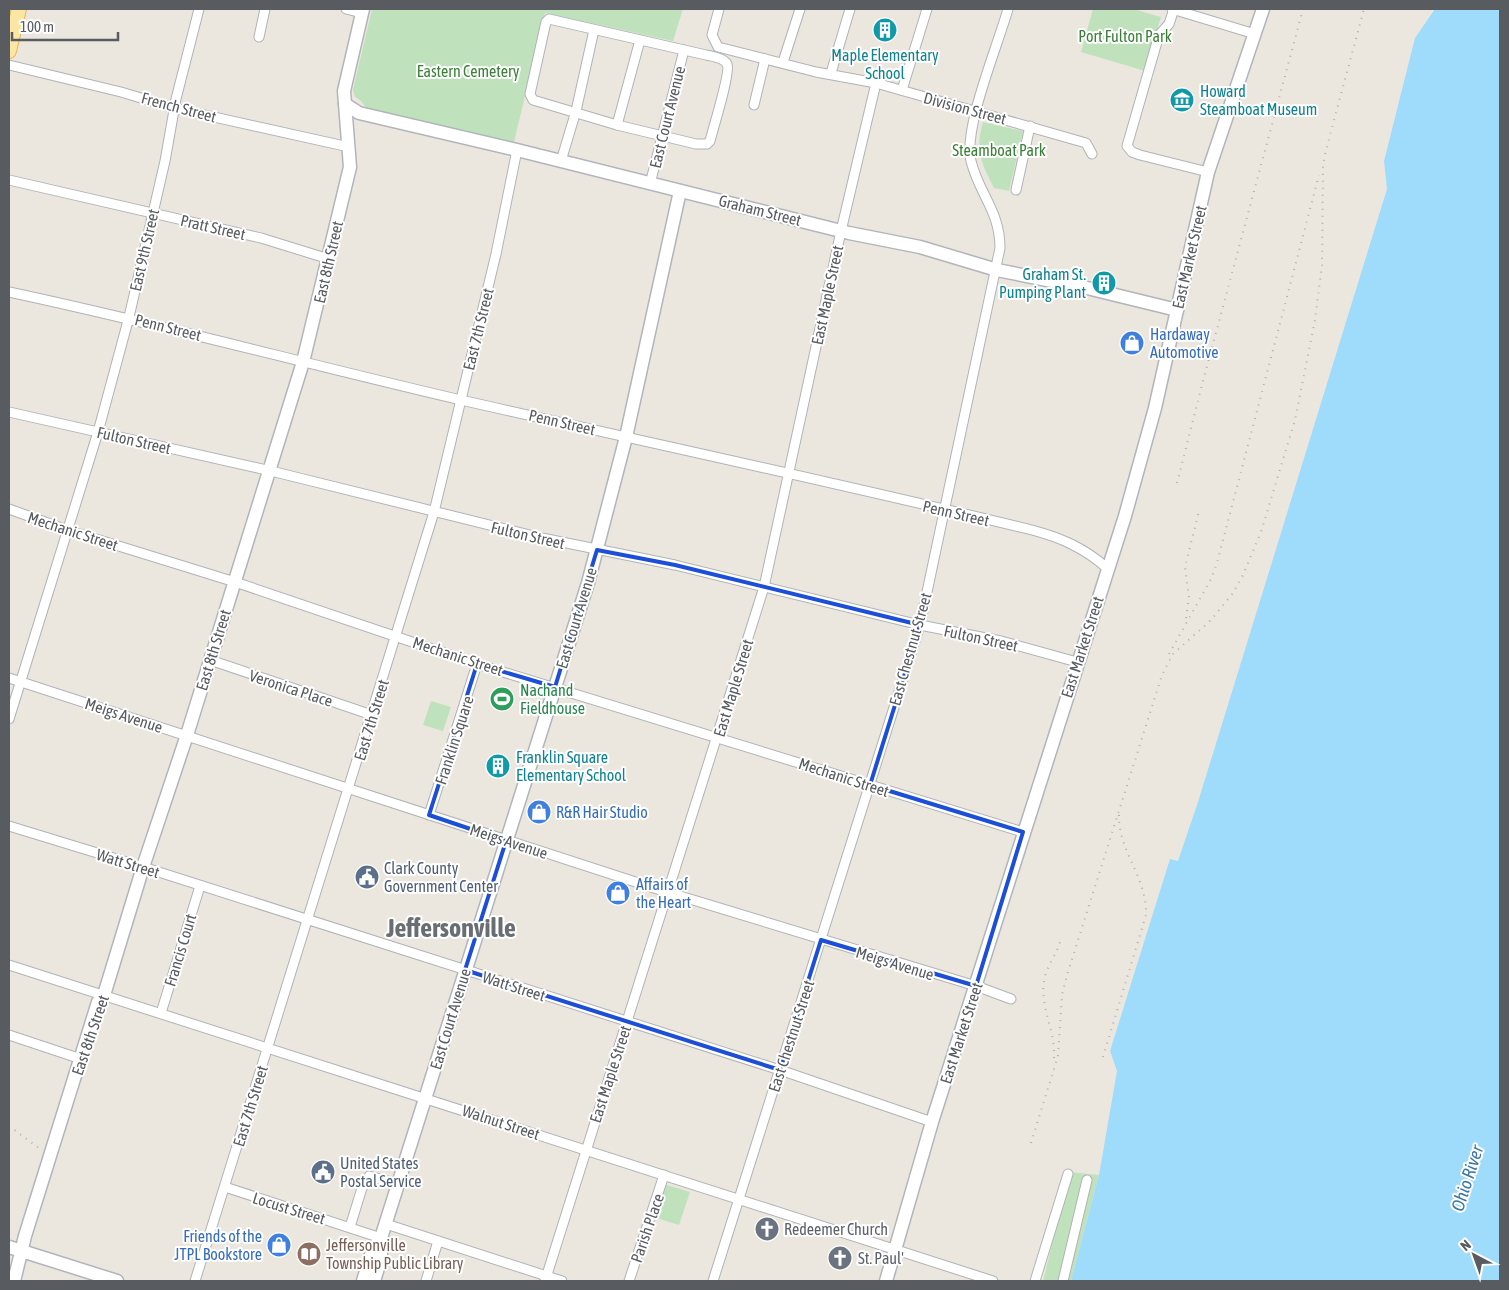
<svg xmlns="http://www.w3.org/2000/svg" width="1509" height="1290" font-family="'Asap Condensed',sans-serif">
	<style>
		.green { fill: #bfe2bc }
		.water { fill: #9fdbfb }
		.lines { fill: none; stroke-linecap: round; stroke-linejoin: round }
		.street-casing { stroke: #b0b3b7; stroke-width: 11 }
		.secondary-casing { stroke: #b1b5ba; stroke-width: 15 }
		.primary-casing { stroke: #ebb558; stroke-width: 16 }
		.street { stroke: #fff; stroke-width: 9 }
		.secondary { stroke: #fff; stroke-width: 12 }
		.primary { stroke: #fce6a4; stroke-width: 14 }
		.rail { stroke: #afb0b0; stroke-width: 2; stroke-dasharray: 1 6; stroke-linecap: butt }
		.marked { fill: none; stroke: #1d4ed8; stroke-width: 4; stroke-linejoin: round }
		.labels { text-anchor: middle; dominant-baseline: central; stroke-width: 4; stroke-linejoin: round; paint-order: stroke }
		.park-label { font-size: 16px; fill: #3a8137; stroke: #fff }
		.culture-label { font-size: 16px; fill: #0d838f; stroke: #fff; text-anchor: start }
		.street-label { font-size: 16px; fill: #585c60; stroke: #fff }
		.shop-label { font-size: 16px; fill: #366cbe; stroke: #fff; text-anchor: start }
		.leisure-label { font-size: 16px; fill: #27864d; stroke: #fff; text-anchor: start }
		.service-label { font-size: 16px; fill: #4e5e75; stroke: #fff; text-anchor: start }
		.worship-label { font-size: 16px; fill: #5b616d; stroke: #fff; text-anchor: start }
		.education-label { font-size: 16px; fill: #785e54; stroke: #fff; text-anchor: start }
		.water-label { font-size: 18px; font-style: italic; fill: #3c77a3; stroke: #fff }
		.town-label { font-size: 26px; font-weight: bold; fill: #696e72; stroke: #fff }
	</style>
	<rect width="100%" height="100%" fill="#ebe7df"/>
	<g class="green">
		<polygon points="372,9 683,9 673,41 545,13 514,142 429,126 368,110 361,101 355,97 353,90"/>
		<polygon points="1093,9 1133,9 1161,17 1145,71 1081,52"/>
		<path d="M983,122L1023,131L1009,191L994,188C981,163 975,150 983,122Z"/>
		<polygon points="431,701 451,707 443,731 423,725"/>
		<polygon points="1070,1172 1099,1175 1071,1281 1043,1281"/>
		<polygon points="663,1184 690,1192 679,1225 653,1217"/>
	</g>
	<polygon class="water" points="1435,9 1500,9 1500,1281 1071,1281 1099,1175 1117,1071 1110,1051 1170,859 1178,861 1198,802 1387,189 1384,161 1415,38"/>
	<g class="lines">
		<defs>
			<g id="street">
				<polyline points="346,9 362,13"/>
				<polyline points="719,9 712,35 718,47 816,72 876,83 1086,143 1092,154"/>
				<polyline points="1172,9 1255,34"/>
				<polyline points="1174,9 1169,24 1159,35 1127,146 1132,152 1140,155 1208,172"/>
				<path d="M549,19L706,55C712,56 724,58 727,64C731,71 713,129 710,141L707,144H696L617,125L533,100L530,94L546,22Z"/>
				<polyline points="259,37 265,9"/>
				<polyline points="783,62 800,9"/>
				<polyline points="9,65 121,92 174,108 349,147"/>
				<polyline points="831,73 850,9"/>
				<polyline points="902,90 927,9"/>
				<polyline points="754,105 765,59"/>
				<polyline points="617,125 640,40"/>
				<polyline points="561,161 576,111 594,30"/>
				<polyline points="9,180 261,238 329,259"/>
				<polyline points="650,184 684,50"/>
				<polyline points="1016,190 1030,126"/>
				<path d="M9,292C160,324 310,365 461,400C651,443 843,484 1032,530C1062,538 1084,548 1107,568"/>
				<polyline points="9,412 271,471 542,538 675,565 920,625 1001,641 1077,662"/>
				<polyline points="9,509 67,530 235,582 477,664 1023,832"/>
				<polyline points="210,660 372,715"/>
				<polyline points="9,678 657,889 976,986 1011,999"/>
				<polyline points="9,719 98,432 129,317 165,161 176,99 199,9"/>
				<polyline points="429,815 477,664"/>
				<polyline points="9,826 143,867 780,1070 932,1122"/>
				<polyline points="9,965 993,1281"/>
				<polyline points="161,1013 200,886"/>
				<polyline points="9,1035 81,1059"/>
				<polyline points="225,1187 381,1238"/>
				<polyline points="386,1224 562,1281"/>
				<polyline points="350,1227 362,1188 369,1176 398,1184"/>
				<polyline points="195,1281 434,512 496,254 517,150"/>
				<polyline points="426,1281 438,1241"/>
				<polyline points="545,1281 764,587 841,231 876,83"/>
				<polyline points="629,1281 664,1175"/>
				<path d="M713,1281L920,625L1000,248C1000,211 979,194 971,161C963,128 998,45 1008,9"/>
				<polyline points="1035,1281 1068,1174"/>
				<polyline points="1063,1281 1087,1180"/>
			</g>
			<g id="secondary">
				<polyline points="345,104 359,113 517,150 849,233 920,247 997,270 1087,288 1177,310"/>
				<polyline points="9,1247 117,1281"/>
				<polyline points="14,1281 25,1236 98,1002 104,995 143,867 187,735 303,362 350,167 344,91 363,9"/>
				<polyline points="363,1281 373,1248 381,1238"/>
				<polyline points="374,1281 381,1258 381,1238 588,583 626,437 680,191"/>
				<polyline points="886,1281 932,1122 1125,516 1155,408 1208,172 1263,9"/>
			</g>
			<polyline id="primary" points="9,51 19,9"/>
		</defs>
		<use href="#street" class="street-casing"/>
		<use href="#secondary" class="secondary-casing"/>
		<use href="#primary" class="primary-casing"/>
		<use href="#street" class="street"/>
		<use href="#secondary" class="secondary"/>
		<use href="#primary" class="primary"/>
		<g class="rail">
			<polyline points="1177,483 1203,381 1303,9"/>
			<polyline points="1186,618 1189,598 1185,567 1199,511"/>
			<polyline points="1169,654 1211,579 1217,563 1319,175"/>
			<path d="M1103,1057L1146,915C1147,876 1118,852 1119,814"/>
			<path d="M1054,1058C1056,1032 1040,1008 1044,981C1046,967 1056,956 1060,942"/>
			<polyline points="9,1126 39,1148"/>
			<polyline points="1031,1143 1058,1056 1062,995 1067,975 1162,675 1173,654 1211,620 1233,593 1243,575 1261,532 1295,420 1315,320 1322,265 1323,165 1326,150 1364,9"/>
		</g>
	</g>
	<path class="marked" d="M597,550L675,565L920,625L870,785L1023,832L976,986L821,940L780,1070L465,970L506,841L429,815L477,664L555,687Z"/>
	<defs>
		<symbol id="building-disc" viewBox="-11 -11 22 22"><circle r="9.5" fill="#0f9aa8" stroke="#fff"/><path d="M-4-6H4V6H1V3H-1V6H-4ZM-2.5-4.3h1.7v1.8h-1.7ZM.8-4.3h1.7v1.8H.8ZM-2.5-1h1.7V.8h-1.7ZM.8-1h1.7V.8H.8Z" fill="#fff"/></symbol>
		<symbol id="museum-disc" viewBox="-11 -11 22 22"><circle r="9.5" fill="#0f9aa8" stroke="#fff"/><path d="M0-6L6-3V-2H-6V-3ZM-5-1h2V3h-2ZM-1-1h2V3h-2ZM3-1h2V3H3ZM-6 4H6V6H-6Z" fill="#fff"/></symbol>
		<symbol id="shop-disc" viewBox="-11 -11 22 22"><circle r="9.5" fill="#3f7fe0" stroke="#fff"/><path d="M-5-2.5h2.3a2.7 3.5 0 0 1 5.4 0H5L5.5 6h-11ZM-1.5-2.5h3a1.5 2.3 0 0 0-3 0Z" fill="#fff"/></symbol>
		<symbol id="stadium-disc" viewBox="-11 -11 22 22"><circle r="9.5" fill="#2e9e5b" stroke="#fff"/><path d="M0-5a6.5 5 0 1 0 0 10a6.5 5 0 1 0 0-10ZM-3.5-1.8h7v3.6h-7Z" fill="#fff"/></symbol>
		<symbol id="civic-disc" viewBox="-11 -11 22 22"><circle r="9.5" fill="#5c6f8a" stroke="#fff"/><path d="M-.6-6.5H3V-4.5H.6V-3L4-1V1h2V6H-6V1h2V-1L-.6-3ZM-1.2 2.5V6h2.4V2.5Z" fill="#fff"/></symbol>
		<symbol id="church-disc" viewBox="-11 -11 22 22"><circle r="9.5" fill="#6b7280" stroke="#fff"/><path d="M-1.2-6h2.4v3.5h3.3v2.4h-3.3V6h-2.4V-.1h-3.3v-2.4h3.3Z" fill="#fff"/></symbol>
		<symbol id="library-disc" viewBox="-11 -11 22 22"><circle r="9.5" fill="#8d6e63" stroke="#fff"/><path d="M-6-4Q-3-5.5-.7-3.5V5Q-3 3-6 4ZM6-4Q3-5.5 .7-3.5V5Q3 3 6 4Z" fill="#fff"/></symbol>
	</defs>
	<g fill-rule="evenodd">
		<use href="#building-disc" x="871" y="16" width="28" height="28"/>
		<use href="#museum-disc" x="1168" y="86" width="28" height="28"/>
		<use href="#building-disc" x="1090" y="269" width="28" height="28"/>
		<use href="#shop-disc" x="1118" y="329" width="28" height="28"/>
		<use href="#stadium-disc" x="488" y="685" width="28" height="28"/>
		<use href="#building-disc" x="484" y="752" width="28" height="28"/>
		<use href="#shop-disc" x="525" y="798" width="28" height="28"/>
		<use href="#civic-disc" x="353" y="863" width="28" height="28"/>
		<use href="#shop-disc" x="604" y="879" width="28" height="28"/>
		<use href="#civic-disc" x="309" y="1158" width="28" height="28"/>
		<use href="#church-disc" x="753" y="1215" width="28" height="28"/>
		<use href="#shop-disc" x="265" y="1231" width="28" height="28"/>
		<use href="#library-disc" x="295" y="1240" width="28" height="28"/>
		<use href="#church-disc" x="826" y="1244" width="28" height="28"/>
	</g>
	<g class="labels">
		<g class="park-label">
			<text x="1125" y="36">Port Fulton Park</text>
			<text x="468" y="71">Eastern Cemetery</text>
			<text x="999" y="150">Steamboat Park</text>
		</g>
		<g class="culture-label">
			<text x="885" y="55" text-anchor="middle">Maple Elementary<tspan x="885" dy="18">School</tspan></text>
			<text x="1200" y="91">Howard<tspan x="1200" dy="18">Steamboat Museum</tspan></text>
			<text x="1086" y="274" text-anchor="end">Graham St.<tspan x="1086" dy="18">Pumping Plant</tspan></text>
			<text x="516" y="757">Franklin Square<tspan x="516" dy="18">Elementary School</tspan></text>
		</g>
		<g class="street-label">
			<text transform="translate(179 107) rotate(15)">French Street</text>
			<text transform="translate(965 108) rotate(15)">Division Street</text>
			<text transform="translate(667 117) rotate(-76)">East Court Avenue</text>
			<text transform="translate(760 210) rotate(14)">Graham Street</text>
			<text transform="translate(213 227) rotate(13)">Pratt Street</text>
			<text transform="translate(144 250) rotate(-77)">East 9th Street</text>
			<text transform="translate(1189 257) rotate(-77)">East Market Street</text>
			<text transform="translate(328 262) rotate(-77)">East 8th Street</text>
			<text transform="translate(827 295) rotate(-78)">East Maple Street</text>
			<text transform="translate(168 327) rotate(14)">Penn Street</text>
			<text transform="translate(478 329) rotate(-76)">East 7th Street</text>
			<text transform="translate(562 422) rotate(13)">Penn Street</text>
			<text transform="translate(134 440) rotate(13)">Fulton Street</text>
			<text transform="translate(956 513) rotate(13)">Penn Street</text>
			<text transform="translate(73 531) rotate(18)">Mechanic Street</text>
			<text transform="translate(528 535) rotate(13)">Fulton Street</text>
			<text transform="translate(576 618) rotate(-73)">East Court Avenue</text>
			<text transform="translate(981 638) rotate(12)">Fulton Street</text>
			<text transform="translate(1082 647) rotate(-72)">East Market Street</text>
			<text transform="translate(910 649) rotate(-74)">East Chestnut Street</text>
			<text transform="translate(213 650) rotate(-73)">East 8th Street</text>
			<text transform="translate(458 656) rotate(18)">Mechanic Street</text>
			<text transform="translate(291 688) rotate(18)">Veronica Place</text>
			<text transform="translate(733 688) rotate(-73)">East Maple Street</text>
			<text transform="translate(124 715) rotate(18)">Meigs Avenue</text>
			<text transform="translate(371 720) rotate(-73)">East 7th Street</text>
			<text transform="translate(454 740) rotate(-72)">Franklin Square</text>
			<text transform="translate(844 777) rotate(18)">Mechanic Street</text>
			<text transform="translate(509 841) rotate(18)">Meigs Avenue</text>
			<text transform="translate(128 863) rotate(17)">Watt Street</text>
			<text transform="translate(180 950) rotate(-73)">Francis Court</text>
			<text transform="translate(895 963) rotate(17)">Meigs Avenue</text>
			<text transform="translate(514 986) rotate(18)">Watt Street</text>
			<text transform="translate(450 1019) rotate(-73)">East Court Avenue</text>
			<text transform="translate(961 1033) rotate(-72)">East Market Street</text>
			<text transform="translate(90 1035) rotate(-71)">East 8th Street</text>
			<text transform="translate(791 1036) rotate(-72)">East Chestnut Street</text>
			<text transform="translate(610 1074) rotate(-72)">East Maple Street</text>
			<text transform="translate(250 1106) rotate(-73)">East 7th Street</text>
			<text transform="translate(501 1122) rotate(18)">Walnut Street</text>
			<text transform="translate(289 1208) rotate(17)">Locust Street</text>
			<text transform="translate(647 1228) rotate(-71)">Parish Place</text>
		</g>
		<g class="shop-label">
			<text x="1150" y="334">Hardaway<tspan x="1150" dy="18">Automotive</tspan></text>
			<text x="556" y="812">R&amp;R Hair Studio</text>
			<text x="636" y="884">Affairs of<tspan x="636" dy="18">the Heart</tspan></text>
			<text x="262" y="1236" text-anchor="end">Friends of the<tspan x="262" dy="18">JTPL Bookstore</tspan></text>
		</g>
		<g class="leisure-label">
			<text x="520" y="690">Nachand<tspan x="520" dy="18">Fieldhouse</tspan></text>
		</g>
		<g class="service-label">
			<text x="384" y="868">Clark County<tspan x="384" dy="18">Government Center</tspan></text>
			<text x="340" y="1163">United States<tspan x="340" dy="18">Postal Service</tspan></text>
		</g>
		<g class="worship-label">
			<text x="784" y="1229">Redeemer Church</text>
			<text x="858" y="1258">St. Paul'</text>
		</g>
		<g class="education-label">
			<text x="326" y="1245">Jeffersonville<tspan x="326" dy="18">Township Public Library</tspan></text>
		</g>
		<g class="water-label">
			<text transform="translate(1467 1178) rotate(-72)">Ohio River</text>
		</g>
		<g class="town-label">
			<text x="451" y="928">Jeffersonville</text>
		</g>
	</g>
	<rect width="1509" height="1290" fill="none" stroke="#585c60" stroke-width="20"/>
	<g transform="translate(1474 1255) rotate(319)" stroke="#ffffff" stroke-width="4" paint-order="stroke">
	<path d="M0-4L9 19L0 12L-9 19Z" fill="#585c60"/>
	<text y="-8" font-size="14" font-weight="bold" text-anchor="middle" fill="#585c60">N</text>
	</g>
	<path d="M12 32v8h106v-8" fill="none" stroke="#585c60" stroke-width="2.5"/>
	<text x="20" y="32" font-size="15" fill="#585c60" stroke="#ffffff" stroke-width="4" paint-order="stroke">100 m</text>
</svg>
